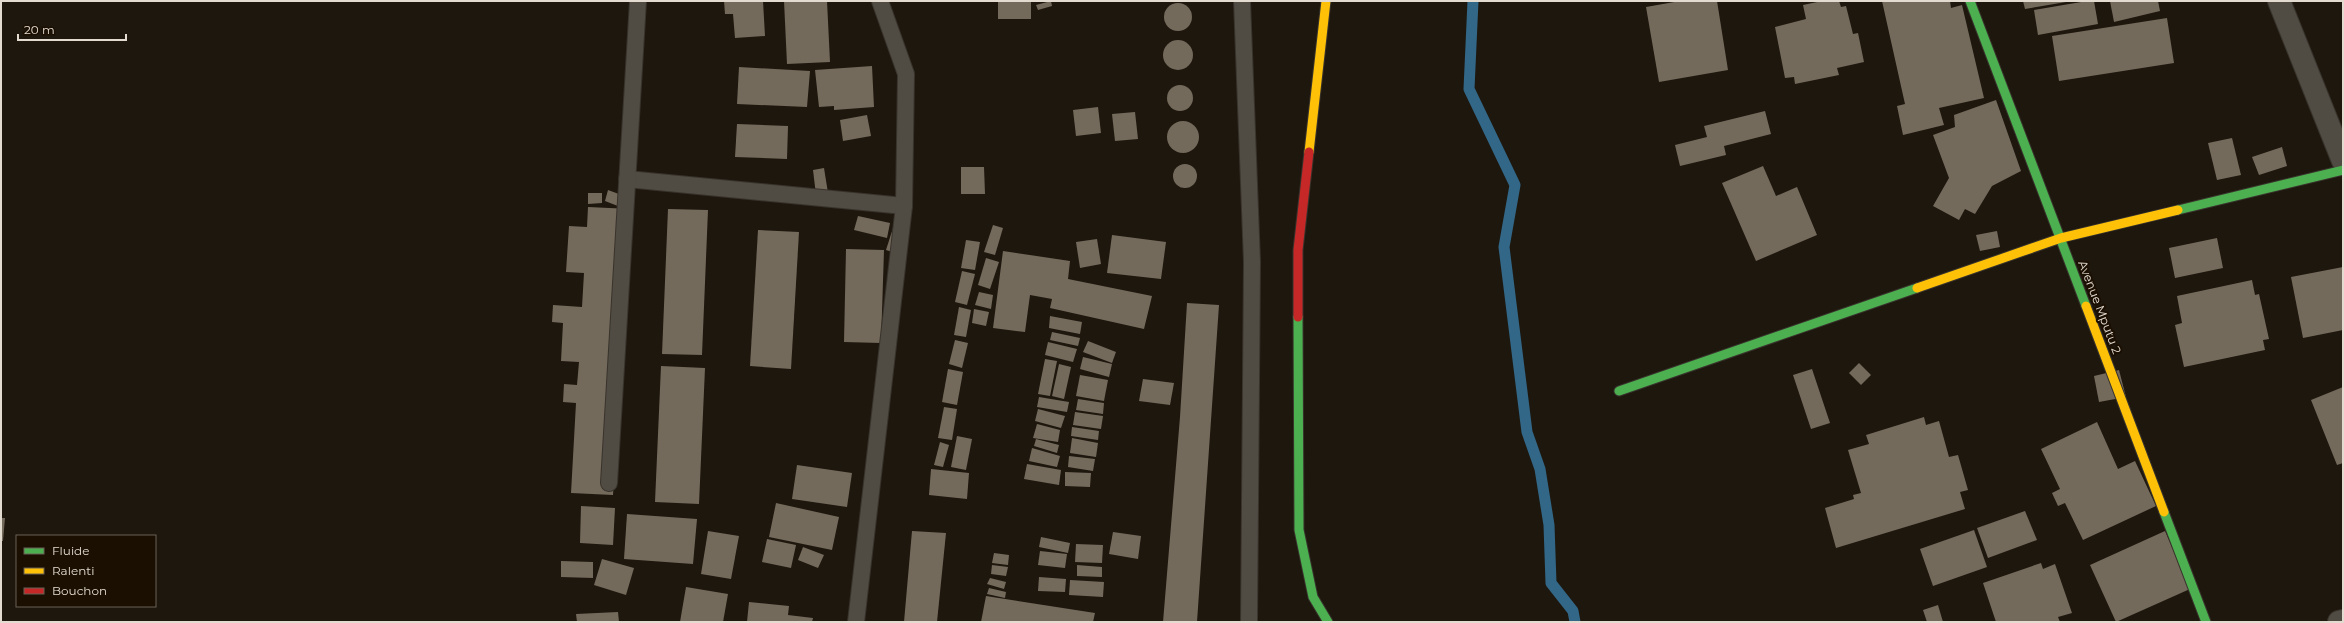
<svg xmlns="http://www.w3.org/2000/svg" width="2344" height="623" font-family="Montserrat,sans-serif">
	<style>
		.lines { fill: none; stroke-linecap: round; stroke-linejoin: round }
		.stream { stroke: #326787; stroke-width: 11 }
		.building { fill: #746a5b }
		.lane-casing { stroke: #38332c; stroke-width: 18 }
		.street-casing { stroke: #38332c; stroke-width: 24 }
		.fast-casing { stroke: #38332c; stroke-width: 11 }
		.slow-casing { stroke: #38332c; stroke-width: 11 }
		.jam-casing { stroke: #38332c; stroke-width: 11 }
		.lane { stroke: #504b43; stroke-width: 16 }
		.street { stroke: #504b43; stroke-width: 22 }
		.fast { stroke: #4caf50; stroke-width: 9 }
		.slow { stroke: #ffc107; stroke-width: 9 }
		.jam { stroke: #c62828; stroke-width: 9 }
		.labels { text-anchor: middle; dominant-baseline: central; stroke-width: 4; stroke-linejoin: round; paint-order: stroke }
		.street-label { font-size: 12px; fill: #e3dbd0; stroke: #1b0f02 }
	</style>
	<rect width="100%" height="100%" fill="#1e170e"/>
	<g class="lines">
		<polyline class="stream" points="1473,1 1469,89 1515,185 1504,247 1527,432 1540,469 1549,525 1551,583 1573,611 1575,622"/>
	</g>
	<g class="building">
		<polygon points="724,1 763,1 765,36 735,38 733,14 725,14"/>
		<polygon points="784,1 827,1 830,62 787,64"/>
		<rect x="998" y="1" width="33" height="18"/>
		<polygon points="1051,1 1052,6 1038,10 1036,5"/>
		<polygon points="1680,1 1717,1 1728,70 1659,82 1646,7"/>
		<polygon points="1822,1 1839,1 1841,7 1846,6 1853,34 1858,33 1864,62 1837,68 1839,75 1795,84 1794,77 1785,78 1775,27 1806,19 1803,5"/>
		<polygon points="1882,1 1950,1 1951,8 1962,5 1984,98 1939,108 1944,125 1903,135 1897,106 1905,104"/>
		<polygon points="2023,1 2066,1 2066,2 2025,9"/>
		<polygon points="2087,1 2094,1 2098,24 2038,35 2034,10"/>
		<polygon points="2110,1 2158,1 2160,11 2114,22"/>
		<circle cx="1178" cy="17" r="14"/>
		<polygon points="2167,18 2174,63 2059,81 2052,36"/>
		<circle cx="1178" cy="55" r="15"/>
		<polygon points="872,66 874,107 834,110 834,106 819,107 815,70"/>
		<polygon points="739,67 810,71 807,107 737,104"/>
		<circle cx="1180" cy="98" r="13"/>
		<polygon points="1996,100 2021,171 1992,186 1975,214 1965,209 1959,220 1933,206 1949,178 1933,135 1955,127 1954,115"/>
		<polygon points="1098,107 1101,133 1076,136 1073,110"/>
		<polygon points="1765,111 1771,134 1724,146 1726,155 1680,166 1675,145 1707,137 1704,126"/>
		<polygon points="1135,112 1138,139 1115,141 1112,114"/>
		<polygon points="867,115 871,136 843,141 840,120"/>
		<circle cx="1183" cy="137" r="16"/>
		<polygon points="737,124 788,126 787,159 735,157"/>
		<polygon points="2232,138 2241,175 2217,180 2208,143"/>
		<polygon points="2282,147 2287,166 2259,175 2252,157"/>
		<circle cx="1185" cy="176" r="12"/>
		<polygon points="1763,166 1776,196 1797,187 1817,235 1756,261 1722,183"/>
		<polygon points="961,167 984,167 985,194 961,194"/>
		<polygon points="824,168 828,193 816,195 813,170"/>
		<polygon points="608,190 627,197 623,208 605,201"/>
		<polygon points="588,193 602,193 602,203 588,204"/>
		<polygon points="588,207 631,209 613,495 571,493 576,403 563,402 564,384 577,385 579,362 561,361 563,323 552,322 553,305 582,307 584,273 566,272 569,226 587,227"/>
		<polygon points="668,209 708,210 702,355 662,354"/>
		<polygon points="858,216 890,223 887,238 854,230"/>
		<polygon points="993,225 1003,228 995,255 984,252"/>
		<polygon points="893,228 902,231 896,253 886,250"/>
		<polygon points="758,230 799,232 791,369 750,366"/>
		<polygon points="1997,231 2000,247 1980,251 1976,235"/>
		<polygon points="1112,235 1166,242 1161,279 1107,273"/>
		<polygon points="2217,238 2223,268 2175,278 2169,248"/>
		<polygon points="1097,239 1101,264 1080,268 1076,242"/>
		<polygon points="966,240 980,242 975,270 961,268"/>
		<polygon points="846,249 884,250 881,343 844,342"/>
		<polygon points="1003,251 1070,261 1068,279 1152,296 1144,329 1050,308 1052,299 1030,295 1025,332 993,328"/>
		<polygon points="986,258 999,262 990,289 978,285"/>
		<polygon points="2343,267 2343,330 2303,338 2291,277"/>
		<polygon points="962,271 975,274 967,305 955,302"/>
		<polygon points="2252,280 2255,295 2259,294 2269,339 2263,340 2265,350 2184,367 2175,325 2182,323 2177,296"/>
		<polygon points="979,292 993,295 991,309 975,305"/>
		<polygon points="1187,303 1219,305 1197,622 1163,622 1180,417"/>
		<polygon points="959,307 971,310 966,337 954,335"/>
		<polygon points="974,309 989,312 986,326 972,323"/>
		<polygon points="1050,316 1082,322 1080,334 1049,328"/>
		<polygon points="1052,332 1080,338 1078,346 1050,340"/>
		<polygon points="955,340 968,343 962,368 949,364"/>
		<polygon points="1088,341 1116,352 1112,363 1083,352"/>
		<polygon points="1048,342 1077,349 1073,362 1045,355"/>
		<polygon points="1083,357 1112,364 1109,377 1080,369"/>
		<polygon points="1045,359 1057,361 1050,396 1038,394"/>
		<polygon points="1859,363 1871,375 1861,385 1849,373"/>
		<polygon points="1059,364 1071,367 1064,399 1052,396"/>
		<polygon points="661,366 705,368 699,504 655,502"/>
		<polygon points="948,369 963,372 957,405 942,402"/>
		<polygon points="1812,369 1830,423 1811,429 1793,375"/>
		<polygon points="2119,370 2126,397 2099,402 2094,376"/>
		<polygon points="1080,375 1108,380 1104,401 1076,396"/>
		<polygon points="1143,379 1174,383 1170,405 1139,401"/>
		<polygon points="2343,387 2343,463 2337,465 2311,400"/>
		<polygon points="1039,397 1069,402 1067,412 1037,407"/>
		<polygon points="1078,399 1104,403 1103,414 1076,410"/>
		<polygon points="944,407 957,409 952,440 938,438"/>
		<polygon points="1038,409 1065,416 1061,428 1035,421"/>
		<polygon points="1075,412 1103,416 1101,429 1073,425"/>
		<polygon points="1924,417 1926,425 1939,421 1949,457 1958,455 1968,490 1960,492 1965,509 1836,548 1825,508 1854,499 1853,495 1861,493 1848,450 1869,444 1866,435"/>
		<polygon points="2097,422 2118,469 2135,461 2156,506 2083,540 2065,503 2058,506 2052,493 2060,489 2041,449"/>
		<polygon points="1037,424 1060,430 1058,442 1033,438"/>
		<polygon points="1072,427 1099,431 1098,440 1071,436"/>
		<polygon points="957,436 972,439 966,470 951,467"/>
		<polygon points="1072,438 1098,443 1096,457 1070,453"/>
		<polygon points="1036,439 1059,445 1057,453 1034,446"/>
		<polygon points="940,442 949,445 943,467 934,465"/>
		<polygon points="1032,448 1060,456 1057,467 1029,461"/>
		<polygon points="1069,456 1095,459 1093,471 1068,467"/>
		<polygon points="1027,464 1061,470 1059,485 1024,479"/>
		<polygon points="797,465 852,473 847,507 792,499"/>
		<polygon points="931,469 969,473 967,499 929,495"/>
		<polygon points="1065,472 1091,473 1090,487 1065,486"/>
		<polygon points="776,503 839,517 832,550 769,537"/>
		<polygon points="581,506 615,508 613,545 580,543"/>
		<polygon points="2025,511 2037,540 1988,558 1977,528"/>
		<polygon points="627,514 697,519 693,564 624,559"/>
		<polygon points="1,518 5,518 3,541 1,541"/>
		<polygon points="1974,530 1987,567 1933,586 1920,549"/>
		<polygon points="708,531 739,536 731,579 701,574"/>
		<polygon points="912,531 946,533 937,622 904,622"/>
		<polygon points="2165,531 2190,589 2116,622 2090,565"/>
		<polygon points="1113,532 1141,536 1138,559 1109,554"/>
		<polygon points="1041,537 1070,543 1068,553 1039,547"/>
		<polygon points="767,539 796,545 791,568 762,562"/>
		<polygon points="1076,544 1103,545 1102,563 1075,562"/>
		<polygon points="803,547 824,555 818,568 798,560"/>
		<polygon points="1040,551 1067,554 1065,568 1038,565"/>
		<polygon points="994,553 1009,555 1008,565 992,563"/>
		<polygon points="602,559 634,568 626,595 594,585"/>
		<polygon points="561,561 593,562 593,578 561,577"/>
		<polygon points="2041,563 2043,569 2055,564 2072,613 2058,617 2060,622 1996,622 1983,583"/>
		<polygon points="992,565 1008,567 1006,576 991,574"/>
		<polygon points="1077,565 1102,567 1102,577 1077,576"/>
		<polygon points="1039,577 1066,579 1065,592 1038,591"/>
		<polygon points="990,578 1006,582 1004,589 987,584"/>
		<polygon points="1070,580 1104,582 1103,597 1069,595"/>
		<polygon points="686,587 728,594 723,622 680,622"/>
		<polygon points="989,588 1006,592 1005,598 987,594"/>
		<polygon points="986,596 1095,613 1093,622 981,622"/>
		<polygon points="749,602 789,606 788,615 813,618 812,622 747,622"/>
		<polygon points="1938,605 1943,622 1927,622 1923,610"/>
		<polygon points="618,612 619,622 577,622 576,614"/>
	</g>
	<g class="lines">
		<defs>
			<g id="lane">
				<polyline points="1242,1 1252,262 1249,622"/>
				<polyline points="627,179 904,206"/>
				<polyline points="609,483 638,1"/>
				<polyline points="856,622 904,206 906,74 880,1"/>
			</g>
			<g id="street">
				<polyline points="2279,1 2343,161"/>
				<polyline points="2339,622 2343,621"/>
			</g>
			<g id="fast">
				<polyline points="1970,1 2086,306"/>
				<polyline points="2178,210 2343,170"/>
				<polyline points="1298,317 1299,530 1313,597 1328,622"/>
				<polyline points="1619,391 1917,288"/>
				<polyline points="2164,512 2206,622"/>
			</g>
			<g id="slow">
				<polyline points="1309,152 1326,1"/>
				<polyline points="1917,288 2061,238 2178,210"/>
				<polyline points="2086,306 2164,512"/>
			</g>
			<polyline id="jam" points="1298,317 1298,250 1309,152"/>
		</defs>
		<use href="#lane" class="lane-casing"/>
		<use href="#street" class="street-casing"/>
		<use href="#fast" class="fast-casing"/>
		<use href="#slow" class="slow-casing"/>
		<use href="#jam" class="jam-casing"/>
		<use href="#lane" class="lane"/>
		<use href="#street" class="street"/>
		<use href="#fast" class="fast"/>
		<use href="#slow" class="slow"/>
		<use href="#jam" class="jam"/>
	</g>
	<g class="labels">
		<g class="street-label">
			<text transform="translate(2100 307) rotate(69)">Avenue Mputu 2</text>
		</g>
	</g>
	<rect width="2344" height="623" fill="none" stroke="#e3dbd0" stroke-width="4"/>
	<rect x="16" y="535" width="140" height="72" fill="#1b0f02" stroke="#6b6154"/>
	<rect x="24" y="548" width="20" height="6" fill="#4caf50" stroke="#6b6154"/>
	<text x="52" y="555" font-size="12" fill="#e3dbd0">Fluide</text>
	<rect x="24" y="568" width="20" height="6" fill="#ffc107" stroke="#6b6154"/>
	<text x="52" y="575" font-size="12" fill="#e3dbd0">Ralenti</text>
	<rect x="24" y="588" width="20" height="6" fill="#c62828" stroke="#6b6154"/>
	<text x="52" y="595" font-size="12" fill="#e3dbd0">Bouchon</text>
	<path d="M18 34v6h108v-6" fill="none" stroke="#e3dbd0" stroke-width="2"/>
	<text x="24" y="34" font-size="12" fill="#e3dbd0" stroke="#1b0f02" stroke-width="3" paint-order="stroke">20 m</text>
</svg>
